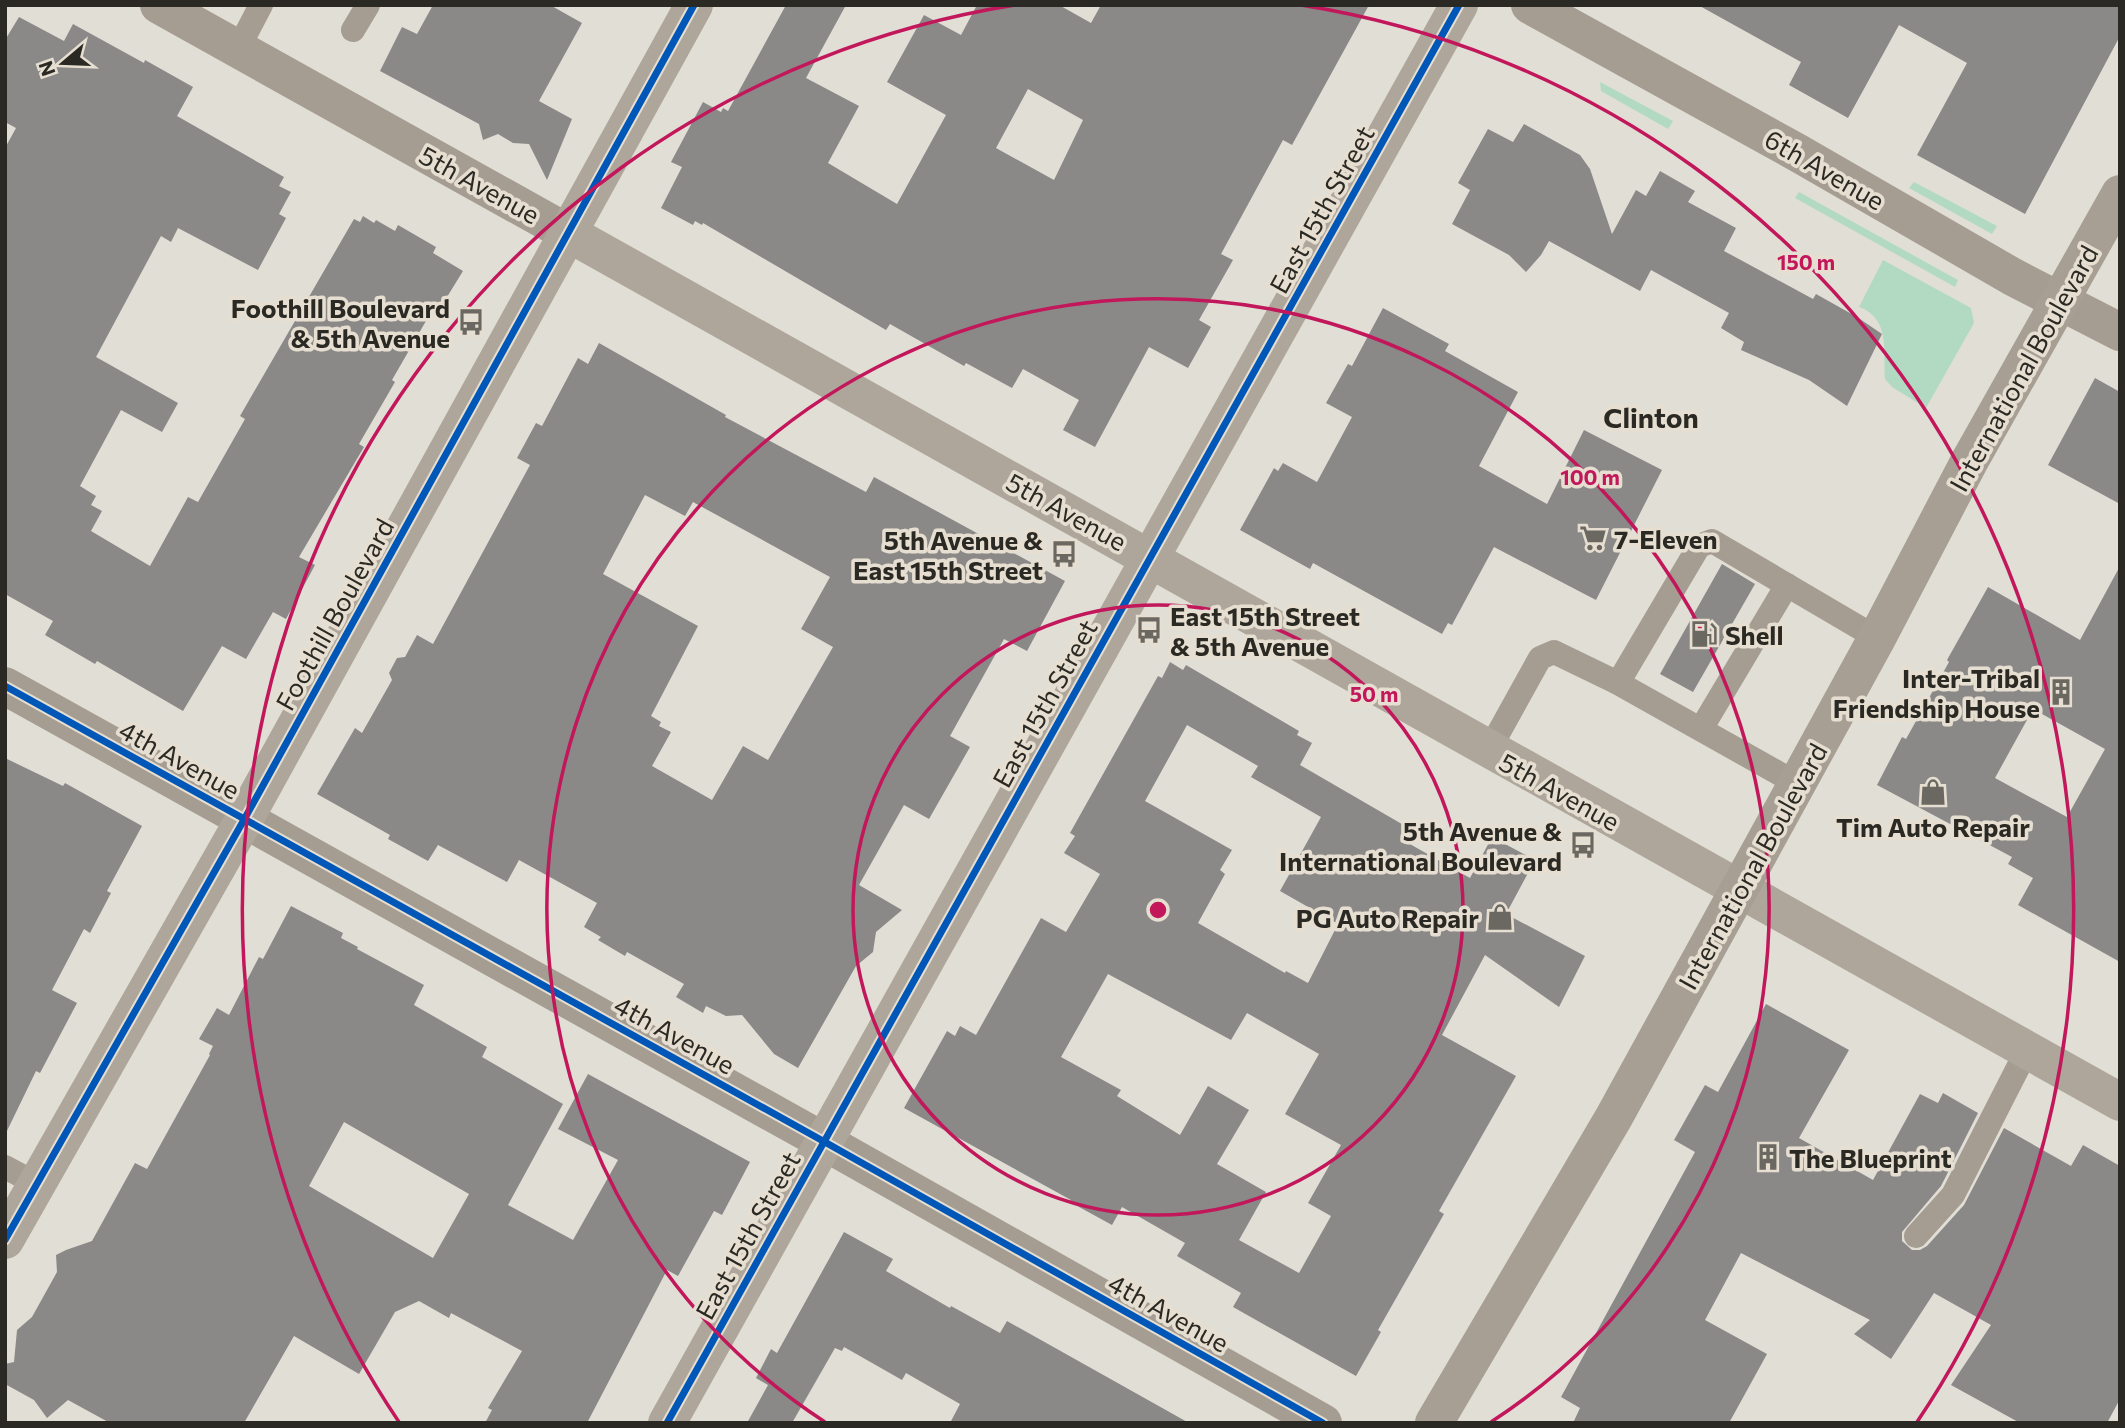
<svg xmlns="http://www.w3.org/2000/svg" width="2125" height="1428" font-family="Commissioner,sans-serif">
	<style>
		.green { fill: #b2dac3 }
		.building { fill: #8a8988; fill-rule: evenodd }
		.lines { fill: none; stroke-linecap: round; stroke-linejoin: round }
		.lane { stroke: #a69d92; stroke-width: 24 }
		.street { stroke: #a69d92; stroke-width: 38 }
		.secondary { stroke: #aea69a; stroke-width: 38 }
		.primary { stroke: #a79f93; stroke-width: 38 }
		.cycleway-casing { stroke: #e6dfd1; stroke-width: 11 }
		.cycleway { stroke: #0057b8; stroke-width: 7 }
		.ring { fill: none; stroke: #c2185b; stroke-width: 3.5 }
		.labels { text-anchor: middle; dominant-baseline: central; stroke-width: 7; stroke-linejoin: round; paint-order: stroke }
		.street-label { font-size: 26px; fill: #2b2923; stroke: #e6dfd1 }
		.poi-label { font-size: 26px; font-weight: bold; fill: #2b2923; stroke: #e6dfd1; text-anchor: end }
		.neighbourhood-label { font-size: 28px; font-weight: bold; fill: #2b2923; stroke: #e6dfd1 }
		.centre { fill: #c2185b; stroke: #e6dfd1; stroke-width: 3.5 }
		.ring-label { font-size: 21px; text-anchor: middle; font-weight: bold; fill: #c2185b; stroke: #e6dfd1; stroke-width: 7; stroke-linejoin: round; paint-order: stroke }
	</style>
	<rect width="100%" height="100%" fill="#e1ded6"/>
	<g class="green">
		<polygon points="1600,82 1673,121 1668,129 1601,91"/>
		<polygon points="1914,182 1997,226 1992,234 1909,188"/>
		<polygon points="1799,192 1958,280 1955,287 1795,198"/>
		<path d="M1883,260L1971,308L1974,323L1926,408L1892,387L1885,379C1883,353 1891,318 1859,307Z"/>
	</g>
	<g class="building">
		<polygon points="433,5 550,5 582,23 539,101 572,119 547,180 529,144 513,143 498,134 483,140 479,124 380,71 402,27 417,34"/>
		<path d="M786,5H846L806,78L859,106L828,163L897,204L946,115L887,82L924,15L961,35L977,5H1059L1091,23L1101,5H1369L1292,145L1283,140L1221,254L1233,260L1199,320L1211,327L1188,368L1149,347L1095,447L1063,430L1079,400L1023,369L1012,388L966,363L964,366L890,324L886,330L703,223L702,225L695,221L693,225L661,208L682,167L671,162L703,102L721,112L723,108L728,111ZM1028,89L1083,120L1054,180L996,148Z"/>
		<polygon points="1698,5 2120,5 2120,36 2025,214 1917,155 1967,63 1899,25 1848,118 1789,85 1801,62"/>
		<polygon points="19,17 64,41 73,24 144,63 145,60 193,87 177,116 284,177 279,186 291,192 279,214 286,218 258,270 178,228 171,242 161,236 96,357 178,403 162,432 121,410 80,486 96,496 91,505 102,511 91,531 150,566 188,497 198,502 245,419 240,416 354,219 360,222 363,216 374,223 376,220 395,231 398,225 436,247 433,253 463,271 439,310 434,307 392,380 395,382 359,444 364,447 299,557 315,565 286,619 273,612 246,659 222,646 183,711 97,661 95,664 45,635 53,621 5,594 5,148 16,128 5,122 5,40"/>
		<polygon points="1524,124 1580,155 1590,169 1612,234 1636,190 1646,196 1660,171 1695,191 1688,202 1736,228 1724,251 1813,299 1816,294 1857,317 1882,334 1847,406 1809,380 1741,350 1744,342 1721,328 1729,313 1651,270 1640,291 1549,241 1541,255 1526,272 1509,255 1452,224 1470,190 1458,183 1488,129 1513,142"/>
		<polygon points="1383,308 1449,344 1445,351 1518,392 1479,466 1547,504 1584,430 1662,470 1596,600 1494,547 1452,625 1448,623 1442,634 1313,563 1310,569 1240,530 1274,468 1278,471 1283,463 1317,482 1352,417 1326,403 1348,364 1352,366"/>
		<path d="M599,343L726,415L725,417L866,492L874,477L1065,581L1027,651L1004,639L950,736L970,747L929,819L904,805L859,885L902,910L876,932L873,952L856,966L798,1068L774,1054L742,1015L726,1016L706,1006L703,1013L676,997L684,984L627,952L625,956L598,940L601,937L584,927L597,903L519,860L507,882L438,845L428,861L388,839L390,835L317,794L355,728L362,733L392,680L389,673L397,658L405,657L417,635L433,644L530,465L517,458L536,423L542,426L578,358L588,364ZM645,495L685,516L693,502L830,577L801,629L833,647L768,760L743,746L712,800L652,766L671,732L659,726L661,722L651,716L698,626L603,574Z"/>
		<polygon points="2095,378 2120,392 2120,504 2048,465"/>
		<polygon points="1722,564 1755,584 1693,692 1660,674"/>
		<path d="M2120,566V962L2018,905L2033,878L2008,864L2012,857L1877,785L1902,737L1906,739L1949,662L1947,660L1988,587L2080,640ZM2033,709L2105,749L2067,817L1995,778Z"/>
		<path d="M1170,662L1183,670L1186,665L1299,731L1297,735L1312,743L1300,765L1407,827L1401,839L1470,878L1492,837L1535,860L1506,914L1585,956L1559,1007L1485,955L1442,1035L1516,1076L1439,1211L1444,1214L1378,1330L1381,1332L1356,1376L1233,1307L1241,1293L1177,1256L1185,1243L1122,1207L1112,1225L1070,1202L1071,1200L904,1108L947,1031L955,1036L960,1026L976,1035L1041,918L1066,932L1100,874L1064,853L1075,836L1070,833L1158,676L1162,678ZM1187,725L1258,766L1251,777L1321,817L1280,891L1338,924L1308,983L1286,971L1285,973L1198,923L1225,874L1220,870L1232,850L1145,801ZM1108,974L1231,1040L1247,1013L1319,1054L1285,1114L1341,1145L1308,1203L1331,1216L1299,1273L1239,1240L1266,1192L1217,1164L1249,1110L1208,1086L1180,1135L1117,1096L1121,1090L1061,1057Z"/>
		<polygon points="5,758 63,786 65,783 142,826 107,891 111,893 90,933 84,929 52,990 77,1003 40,1073 36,1071 5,1135"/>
		<path d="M291,906L343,933L341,938L358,947L357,949L424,985L414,1005L487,1047L482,1057L563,1104L508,1205L573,1240L618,1160L558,1129L588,1074L750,1162L722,1215L714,1211L678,1276L667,1270L587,1423H485L492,1410L488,1408L522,1351L451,1313L449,1318L419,1301L395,1312L359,1374L294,1336L244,1423H110L68,1400L47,1418L34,1400L5,1384V1364L14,1362L17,1330L32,1317L57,1272L56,1255L66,1250L92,1241L135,1163L147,1169L210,1055L209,1054L213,1046L199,1039L217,1008L229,1015L259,957L263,959ZM344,1122L469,1194L433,1258L309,1186Z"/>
		<polygon points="1766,1004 1849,1050 1799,1138 1873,1180 1920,1094 1938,1103 1943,1093 1978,1113 1941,1186 1902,1232 1902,1241 1912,1250 1920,1250 1927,1246 1964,1205 2004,1128 2071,1166 2083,1145 2120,1166 2120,1399 2107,1423 2020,1423 1951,1385 1991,1325 1934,1293 1891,1359 1854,1334 1870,1320 1741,1253 1705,1320 1767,1354 1729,1423 1573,1423 1580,1408 1561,1397 1695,1152 1674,1140 1705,1085 1718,1092"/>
		<polygon points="844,1232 893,1259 886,1271 950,1308 951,1306 1000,1333 1007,1321 1189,1423 950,1423 960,1404 906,1373 902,1380 844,1347 842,1351 835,1348 792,1423 747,1423 768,1385 756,1378 771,1349 777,1353"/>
	</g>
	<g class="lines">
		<g class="lane">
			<polyline points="353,30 368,5"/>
			<polyline points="238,49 261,5"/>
			<polyline points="1618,683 1699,546 1712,541 1877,638"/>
			<polyline points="1701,729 1787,585"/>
			<polyline points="1489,750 1540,658 1554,652 1618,683 1796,783"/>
			<polyline points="5,1167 37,1184"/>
			<polyline points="1916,1236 1953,1195 2027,1050"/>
		</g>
		<g class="street">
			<polyline points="159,5 568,233"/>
			<polyline points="1530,5 1798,153 2013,277 2120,332"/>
			<polyline points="5,686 823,1141 1323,1423"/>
		</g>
		<g class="secondary">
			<path d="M568,233C1086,522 1602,814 2120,1102"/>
			<polyline points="5,1240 245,818 694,5"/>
			<polyline points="667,1423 1459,5"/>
		</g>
		<polyline class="primary" points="1434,1423 1614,1117 1877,638 1969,462 2120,194"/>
		<defs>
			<g id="cycleway">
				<polyline points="5,686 823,1141 1323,1423"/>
				<polyline points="5,1240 245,818 694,5"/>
				<polyline points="667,1423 1459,5"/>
			</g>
		</defs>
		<use href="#cycleway" class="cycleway-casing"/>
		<use href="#cycleway" class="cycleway"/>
	</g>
	<g class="ring">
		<circle cx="1158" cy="910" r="305"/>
		<path d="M825 1422A611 611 0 1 1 1491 1422"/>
		<path d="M399 1422A916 916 0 0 1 1015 5M1301 5A916 916 0 0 1 1917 1422"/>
	</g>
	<defs>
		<symbol id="bus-bare" viewBox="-9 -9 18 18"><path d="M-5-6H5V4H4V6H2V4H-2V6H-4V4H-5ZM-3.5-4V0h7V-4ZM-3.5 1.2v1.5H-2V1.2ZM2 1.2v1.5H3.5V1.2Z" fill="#6b6862" stroke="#e6dfd1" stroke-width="2.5" paint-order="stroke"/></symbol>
		<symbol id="supermarket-bare" viewBox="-9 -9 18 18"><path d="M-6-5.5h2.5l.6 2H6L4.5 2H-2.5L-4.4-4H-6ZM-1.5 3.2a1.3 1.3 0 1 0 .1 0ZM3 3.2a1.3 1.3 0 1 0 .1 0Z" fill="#6b6862" stroke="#e6dfd1" stroke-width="2.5" paint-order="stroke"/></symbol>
		<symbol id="fuel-bare" viewBox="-9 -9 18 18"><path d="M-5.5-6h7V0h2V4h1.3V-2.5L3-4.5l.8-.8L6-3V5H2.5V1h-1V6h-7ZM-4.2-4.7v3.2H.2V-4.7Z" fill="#6b6862" stroke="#e6dfd1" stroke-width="2.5" paint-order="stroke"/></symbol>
		<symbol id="building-bare" viewBox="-9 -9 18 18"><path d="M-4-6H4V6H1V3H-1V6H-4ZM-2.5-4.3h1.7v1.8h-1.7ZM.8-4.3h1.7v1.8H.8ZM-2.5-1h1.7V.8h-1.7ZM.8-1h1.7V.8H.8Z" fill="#6b6862" stroke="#e6dfd1" stroke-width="2.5" paint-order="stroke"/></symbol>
		<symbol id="shop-bare" viewBox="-9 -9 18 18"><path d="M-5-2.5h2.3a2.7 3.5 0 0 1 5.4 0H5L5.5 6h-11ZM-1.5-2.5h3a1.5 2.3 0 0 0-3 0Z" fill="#6b6862" stroke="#e6dfd1" stroke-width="2.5" paint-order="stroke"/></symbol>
	</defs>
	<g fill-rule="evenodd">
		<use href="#bus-bare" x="452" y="303" width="38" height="38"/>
		<use href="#supermarket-bare" x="1574" y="519" width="38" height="38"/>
		<use href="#bus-bare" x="1045" y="535" width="38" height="38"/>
		<use href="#bus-bare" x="1130" y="611" width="38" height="38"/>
		<use href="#fuel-bare" x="1685" y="615" width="38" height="38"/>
		<use href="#building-bare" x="2042" y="673" width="38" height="38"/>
		<use href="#shop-bare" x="1914" y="773" width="38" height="38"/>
		<use href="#bus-bare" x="1564" y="826" width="38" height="38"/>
		<use href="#shop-bare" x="1481" y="898" width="38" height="38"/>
		<use href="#building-bare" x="1749" y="1138" width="38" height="38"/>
	</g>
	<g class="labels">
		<g class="street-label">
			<text transform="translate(1825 169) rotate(30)">6th Avenue</text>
			<text transform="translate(480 184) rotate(29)">5th Avenue</text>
			<text transform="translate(1321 209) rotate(-61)">East 15th Street</text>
			<text transform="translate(2023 368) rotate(-61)">International Boulevard</text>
			<text transform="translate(1067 511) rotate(29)">5th Avenue</text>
			<text transform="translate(334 614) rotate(-61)">Foothill Boulevard</text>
			<text transform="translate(1044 703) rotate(-61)">East 15th Street</text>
			<text transform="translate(180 759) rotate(29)">4th Avenue</text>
			<text transform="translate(1560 791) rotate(29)">5th Avenue</text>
			<text transform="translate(1752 866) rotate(-61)">International Boulevard</text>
			<text transform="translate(675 1034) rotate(29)">4th Avenue</text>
			<text transform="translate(747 1235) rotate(-61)">East 15th Street</text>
			<text transform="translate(1169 1312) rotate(29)">4th Avenue</text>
		</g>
		<g class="poi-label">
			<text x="450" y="307">Foothill Boulevard<tspan x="450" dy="30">&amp; 5th Avenue</tspan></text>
			<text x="1614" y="538" text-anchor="start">7-Eleven</text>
			<text x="1043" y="539">5th Avenue &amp;<tspan x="1043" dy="30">East 15th Street</tspan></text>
			<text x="1170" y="615" text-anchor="start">East 15th Street<tspan x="1170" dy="30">&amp; 5th Avenue</tspan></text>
			<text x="1725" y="634" text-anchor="start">Shell</text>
			<text x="2040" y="677">Inter-Tribal<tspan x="2040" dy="30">Friendship House</tspan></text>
			<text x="1933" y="826" text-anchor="middle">Tim Auto Repair</text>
			<text x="1562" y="830">5th Avenue &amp;<tspan x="1562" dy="30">International Boulevard</tspan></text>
			<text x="1479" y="917">PG Auto Repair</text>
			<text x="1789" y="1157" text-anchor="start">The Blueprint</text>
		</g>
		<g class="neighbourhood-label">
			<text x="1651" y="417">Clinton</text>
		</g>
	</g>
	<circle cx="1158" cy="910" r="10" class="centre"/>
	<g class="ring-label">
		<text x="1806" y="270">150 m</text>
		<text x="1590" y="485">100 m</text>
		<text x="1374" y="702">50 m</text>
	</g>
	<rect width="2125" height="1428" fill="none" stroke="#2b2923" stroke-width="14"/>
	<g transform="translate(63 63) rotate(251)" stroke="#e6dfd1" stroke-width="5" paint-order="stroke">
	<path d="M0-5L12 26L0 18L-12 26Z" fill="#2b2923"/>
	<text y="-10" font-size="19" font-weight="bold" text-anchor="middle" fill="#2b2923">N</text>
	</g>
</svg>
